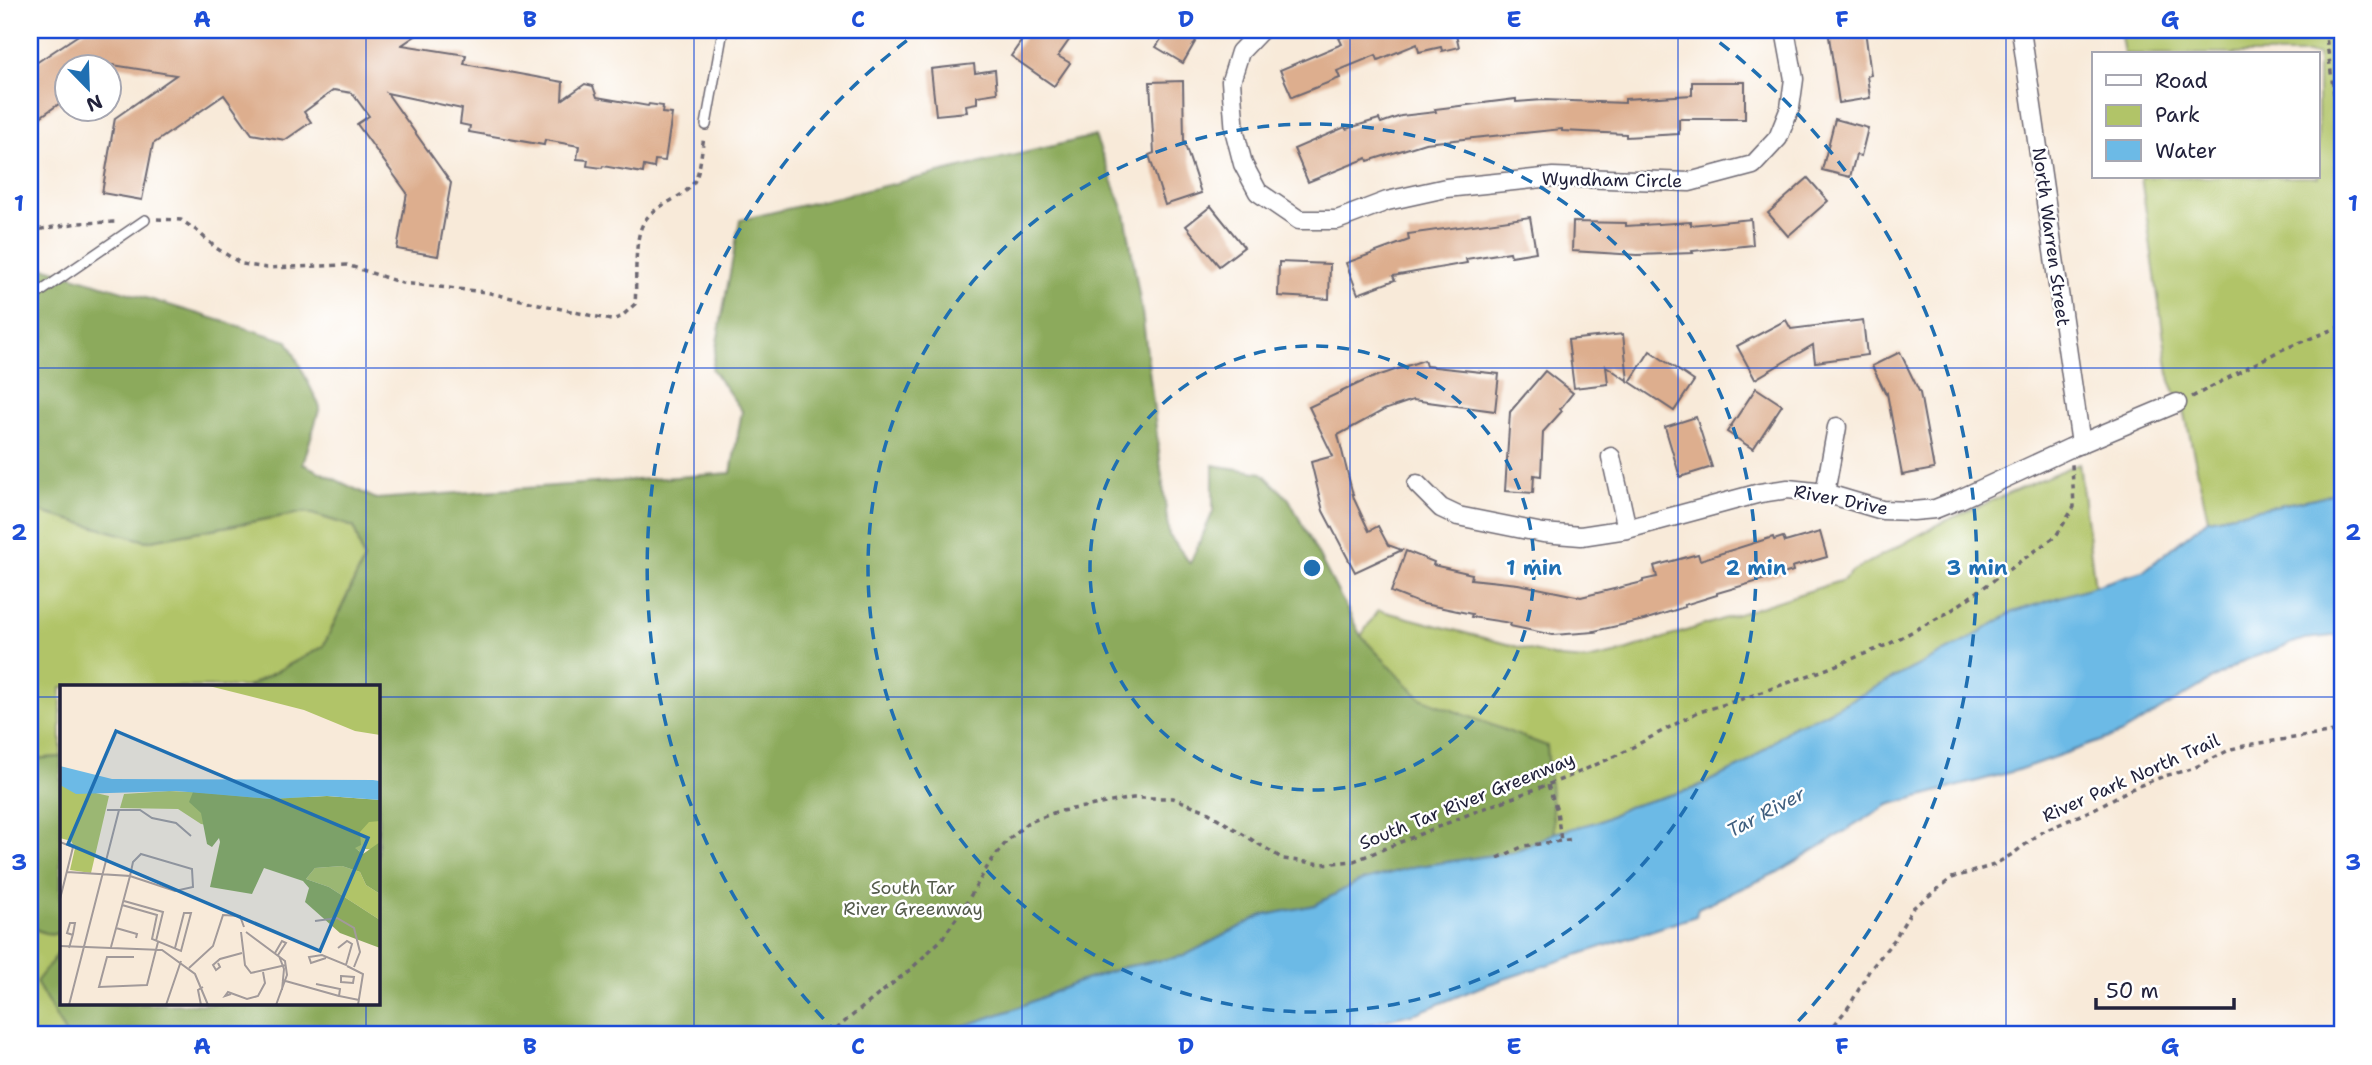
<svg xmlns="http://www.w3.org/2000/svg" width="2372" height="1065" font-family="'Shantell Sans',sans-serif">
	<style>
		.green { fill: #b1c468; stroke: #6a7352; stroke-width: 2 }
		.forest { fill: #8caa5c; stroke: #57664c; stroke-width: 2 }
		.water { fill: #6cbae6; stroke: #476e90; stroke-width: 2 }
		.building { fill: #ddae8e }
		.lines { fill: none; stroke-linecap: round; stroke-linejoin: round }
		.service-casing { stroke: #6d6872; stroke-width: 12 }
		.minor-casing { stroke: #6d6872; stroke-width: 21 }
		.path { stroke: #6d6872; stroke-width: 3.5; stroke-dasharray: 5 5; stroke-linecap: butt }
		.service { stroke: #fff; stroke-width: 9 }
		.minor { stroke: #fff; stroke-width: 18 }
		.grid { fill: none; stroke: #1d4ed8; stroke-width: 2; stroke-opacity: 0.55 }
		.ring { fill: none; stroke: #1f6fb2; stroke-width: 3.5; stroke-dasharray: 12 9 }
		.labels { text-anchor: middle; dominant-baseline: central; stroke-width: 5; stroke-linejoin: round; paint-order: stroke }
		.street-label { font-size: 18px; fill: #22223b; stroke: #fff }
		.park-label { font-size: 18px; fill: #545b4b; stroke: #fff }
		.water-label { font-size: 19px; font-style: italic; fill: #405f7f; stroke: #fff }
		.inset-road { fill: none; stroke: #a29a9a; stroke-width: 2 }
		.view { fill: #1f6fb2; fill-opacity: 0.15; stroke: #1f6fb2; stroke-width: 3.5 }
		.inset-edge { fill: none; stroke: #22223b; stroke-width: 3.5 }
		.centre { fill: #1f6fb2; stroke: #fff; stroke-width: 3.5 }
		.ring-label { font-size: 21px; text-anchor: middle; font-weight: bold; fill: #1f6fb2; stroke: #fff; stroke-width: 5; stroke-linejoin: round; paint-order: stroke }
		.neatline { fill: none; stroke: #1d4ed8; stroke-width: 2.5 }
		.grid-label { font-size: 23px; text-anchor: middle; font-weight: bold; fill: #1d4ed8 }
	</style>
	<rect width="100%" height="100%" fill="#fff"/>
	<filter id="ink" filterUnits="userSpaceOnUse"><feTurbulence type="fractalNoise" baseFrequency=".0143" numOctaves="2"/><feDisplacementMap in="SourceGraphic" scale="14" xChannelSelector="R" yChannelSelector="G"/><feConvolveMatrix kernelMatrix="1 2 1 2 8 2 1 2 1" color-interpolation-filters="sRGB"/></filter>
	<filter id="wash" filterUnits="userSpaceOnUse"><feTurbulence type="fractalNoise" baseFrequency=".00686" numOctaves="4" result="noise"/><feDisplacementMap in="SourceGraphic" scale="28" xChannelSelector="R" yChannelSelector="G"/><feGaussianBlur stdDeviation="1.57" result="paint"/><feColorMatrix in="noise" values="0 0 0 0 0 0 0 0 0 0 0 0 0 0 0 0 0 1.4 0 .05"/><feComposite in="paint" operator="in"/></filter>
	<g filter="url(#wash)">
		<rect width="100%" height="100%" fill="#f8ead9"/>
		<g class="green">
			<polygon points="2120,30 2342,30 2342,489 2325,496 2208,519 2185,414 2170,381 2141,177 2318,177 2318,54 2124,54"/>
			<polygon points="2079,463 2095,587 2013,612 1966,641 1816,718 1795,725 1744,765 1692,789 1628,807 1600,821 936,1035 30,1035 30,927 45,933 61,934 61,950 53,960 61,1004 378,1004 1361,636 1378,610 1560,658 1586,660 1615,654 1843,580 1853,571 1945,521"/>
			<polygon points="30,509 146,541 306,512 354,527 364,560 323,647 247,687 61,687 61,757 30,759"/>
		</g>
		<g class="forest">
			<polygon points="1095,136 1125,213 1142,312 1169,535 1190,563 1213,512 1213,465 1262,473 1289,499 1361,636 1420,698 1547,746 1554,833 1514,852 1413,867 1358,882 1315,905 1261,916 1184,956 1124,967 1076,983 1012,1010 936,1035 66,1035 36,982 61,950 61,1004 378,1004 378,687 247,687 323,647 364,560 354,527 306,512 146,541 30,509 30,263 288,341 320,407 303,464 376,499 731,473 742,411 712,369 740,220"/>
			<polygon points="61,757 61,934 45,933 30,927 30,759"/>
		</g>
		<polygon class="water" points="2342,489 2342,635 2304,639 2243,661 2120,734 2015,771 1888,805 1778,872 1698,908 1696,916 1483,986 1419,1012 1366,1025 1342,1035 936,1035 1012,1010 1076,983 1124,967 1184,956 1261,916 1315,905 1358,882 1413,867 1514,852 1554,833 1600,821 1628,807 1692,789 1744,765 1795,725 1816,718 1966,641 2013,612 2145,570 2208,519 2325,496"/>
		<g id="blocks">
			<g class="building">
				<polygon points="86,30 424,30 402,45 466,55 464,64 563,82 562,100 585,84 593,86 597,97 648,106 649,104 663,106 662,113 672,114 665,161 655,160 654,168 644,166 643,173 603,166 602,168 587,166 588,160 577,159 579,146 545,140 544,145 469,132 470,126 460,124 462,109 387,93 451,183 438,256 397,249 407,193 357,124 369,116 352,93 334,90 304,112 311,122 285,140 252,134 224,95 153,144 142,200 102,193 115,118 176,75 113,65 66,66 66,99 30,124 30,67"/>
				<polygon points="1029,30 1063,30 1072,36 1058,56 1070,63 1054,86 1011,56"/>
				<polygon points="1167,30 1202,30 1183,63 1156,47"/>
				<polygon points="1361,30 1455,30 1459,47 1442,51 1441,47 1419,52 1417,44 1378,60 1376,55 1337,71 1340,78 1292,97 1280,70 1342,44 1339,38"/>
				<polygon points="1828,30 1865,30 1871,75 1867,76 1870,98 1839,103"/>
				<polygon points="974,64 975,73 995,70 997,93 977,96 977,103 966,105 967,112 936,115 931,69"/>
				<polygon points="1183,81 1184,142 1201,193 1165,205 1149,155 1154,153 1150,82"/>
				<polygon points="1692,82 1745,82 1745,119 1679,119 1679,134 1626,137 1626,134 1562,131 1562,129 1425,143 1368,161 1367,158 1308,182 1294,149 1345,127 1346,129 1379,119 1381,123 1401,116 1436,112 1435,109 1516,99 1516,102 1543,100 1625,103 1625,99 1692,95"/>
				<polygon points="1835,119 1868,128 1861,156 1856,155 1850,177 1822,170"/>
				<polygon points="1808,178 1828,201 1788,236 1768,213"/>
				<polygon points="1211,206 1244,247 1219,266 1186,226"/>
				<polygon points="1530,217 1536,252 1511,256 1510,252 1466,259 1467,263 1393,276 1395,280 1358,294 1346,263 1409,240 1408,234"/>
				<polygon points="1751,219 1753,245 1692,251 1693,253 1637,255 1572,251 1573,222 1626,223 1626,226 1691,222 1691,225"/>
				<polygon points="1279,262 1330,264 1329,299 1278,296"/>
				<polygon points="1786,320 1791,329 1863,320 1867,355 1815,362 1813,345 1755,379 1737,346"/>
				<polygon points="1623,334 1628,381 1606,366 1608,384 1574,388 1568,340"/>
				<polygon points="1650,351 1694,381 1674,411 1630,382"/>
				<polygon points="1900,352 1920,393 1934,469 1902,475 1887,393 1886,394 1872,366"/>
				<polygon points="1424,360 1426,366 1499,374 1495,411 1413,400 1384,410 1338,435 1354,499 1369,531 1378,526 1388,545 1402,550 1355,572 1323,511 1311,462 1333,456 1309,407 1366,380"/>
				<polygon points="1545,371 1573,393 1560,409 1562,411 1543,432 1541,476 1534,475 1533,493 1505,491 1510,412"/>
				<polygon points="1756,388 1782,405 1753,449 1727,432"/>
				<polygon points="1696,417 1712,467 1680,477 1665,427"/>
				<polygon points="1820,532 1827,557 1792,567 1793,571 1717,593 1717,595 1684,605 1685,607 1644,620 1594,631 1595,632 1553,635 1510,626 1511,623 1471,617 1472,614 1419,603 1391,592 1406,551 1434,562 1433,565 1472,574 1471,579 1518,584 1581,597 1643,582 1643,580 1657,577 1654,566 1698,554 1700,560 1773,537 1774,540 1783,537 1785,542"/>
			</g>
		</g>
	</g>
	<g filter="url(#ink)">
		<use href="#blocks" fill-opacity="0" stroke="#6d6872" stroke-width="2"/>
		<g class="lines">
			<defs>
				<g id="service">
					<polyline points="706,125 723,30"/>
					<polyline points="30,299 145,220"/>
				</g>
				<g id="minor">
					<polyline points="1261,30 1240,52 1231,81 1235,133 1243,164 1258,192 1299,220 1337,220 1387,201 1446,188 1553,177 1689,182 1753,165 1778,138 1790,108 1794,79 1785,30"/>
					<polyline points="2021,30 2081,444"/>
					<polyline points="1611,457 1627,529"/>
					<polyline points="1417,484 1441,508 1458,516 1543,533 1581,536 1627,529 1760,493 1788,489 1825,493 1882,510 1913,511 1935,509 1960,499 2070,448 2177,403"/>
					<polyline points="1825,493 1837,427"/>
				</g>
			</defs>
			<use href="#service" class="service-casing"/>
			<use href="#minor" class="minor-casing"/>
			<g class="path">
				<polyline points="2325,30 2342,150"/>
				<path d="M157,219L181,220L196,230L216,248L242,264L267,268L347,265L402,283L485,292L611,320L621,317L635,304C637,283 633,239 644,222C655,204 679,201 692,185C701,174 701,151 704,137"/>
				<polyline points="30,231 78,223 118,222"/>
				<polyline points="2192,397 2281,350 2342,326"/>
				<polyline points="1548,785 1557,811 1561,841"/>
				<polyline points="1498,858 1524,846 1574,839"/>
				<polyline points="828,1035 912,968 942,939 964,907 989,864 1007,841 1027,823 1056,812 1133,798 1173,798 1204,810 1283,859 1322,864 1354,861 1477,811 1568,777 1618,755 1696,713 1742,699 1824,670 1887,645 1949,612 2056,536 2074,507 2072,464"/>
				<polyline points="1806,1035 1835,1024 1850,1005 1869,971 1894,940 1913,908 1952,878 1994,865 2014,853 2042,832 2094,809 2131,789 2164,776 2192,769 2231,749 2253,744 2342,731"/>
			</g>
			<use href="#service" class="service"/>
			<use href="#minor" class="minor"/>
		</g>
	</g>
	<path class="grid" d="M366,30V687M694,30V1035M1022,30V1035M1350,30V1035M1678,30V1035M2006,30V1035M30,368H2342M30,697H61M378,697H2342M366,1004V1035"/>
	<g class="ring">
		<circle cx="1312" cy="568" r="222"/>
		<circle cx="1312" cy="568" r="444"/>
		<path d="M838 1034A665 665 0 0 1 921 30M1703 30A665 665 0 0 1 1786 1034"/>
	</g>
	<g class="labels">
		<g class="street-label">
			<text transform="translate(1612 180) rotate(1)">Wyndham Circle</text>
			<text transform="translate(2051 237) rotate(82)">North Warren Street</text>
			<text transform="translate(1841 500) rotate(11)">River Drive</text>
			<text transform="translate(2131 778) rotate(-24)">River Park North Trail</text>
			<text transform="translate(1467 801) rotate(-22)">South Tar River Greenway</text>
		</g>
		<g class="park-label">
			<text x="913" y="888">South Tar<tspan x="913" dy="21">River Greenway</tspan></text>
		</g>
		<g class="water-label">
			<text transform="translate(1766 812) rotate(-28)">Tar River</text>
		</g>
	</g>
	<g transform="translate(60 685)">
		<rect width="320" height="320" fill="#f8ead9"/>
		<path d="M149,1H320V50L295,46L244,25ZM0,100L49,111L31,188L10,185L15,163L11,156L0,153ZM109,106L320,115V165L305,164L303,170L298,165L141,139L118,124L60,123L64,109ZM282,181L300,187L306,200L320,209V235L269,202L246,194L255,183Z" fill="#b1c468"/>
		<path d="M133,107L211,114L267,111L320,115V136L309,137L300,147L301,160L295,163L303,169L320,157V209L306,200L300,187L282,181L255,183L246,194L269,202L320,235V263L280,248L245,217L249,203L243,196L204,183L192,209L150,202L160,157L159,153L152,162L147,159L141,128L129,117Z" fill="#8caa5c"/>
		<path d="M0,81L52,94L313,95L320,96V115L267,111L211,114L116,106L16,109L0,100Z" fill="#6cbae6"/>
		<path class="inset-road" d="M47,125H80L92,133L116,138L131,151M0,157L13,162L0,214M81,169L132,184L133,202L115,206L70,191L73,177ZM7,187L70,191L51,262M64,216L103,227L96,256M62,220L97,230L92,254L121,266L131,228H124L115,263M255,236L277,233L294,243L300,267L294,282M56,243L77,249L76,253M181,247L185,280L191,288L226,280M186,247L225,276L227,290L216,320M0,261L102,265L135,289L148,320M9,263L13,249L15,238H10L7,248L13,250M215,268L222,256L226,258L218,270M219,271L224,284L222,305M74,272H47L39,302L87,300L98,257M266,273L251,278L249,272L262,270L286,280L292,259L287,256L278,263M158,278L160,282L156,285L153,280L160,274L182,268M287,281L303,289L298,320M129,283L153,261L163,230L180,231L184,242M281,291L294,292L293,298L281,297ZM222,295L279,311M256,299L280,304L279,311L299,315M171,309L165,311L168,307L187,314L198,311L205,298L203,287M9,320L59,125M106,320L121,276M141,320L138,305L143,302"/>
		<path class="view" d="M56,46L308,153L260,266L8,159Z"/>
		<rect width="320" height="320" class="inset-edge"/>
	</g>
	<circle cx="1312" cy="568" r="10" class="centre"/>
	<g class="ring-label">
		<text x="1534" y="575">1 min</text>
		<text x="1756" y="575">2 min</text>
		<text x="1977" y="575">3 min</text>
	</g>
	<rect width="2372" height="1065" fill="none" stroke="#fff" stroke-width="77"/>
	<rect x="2092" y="52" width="228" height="126" fill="#ffffff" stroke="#a7a7b1" stroke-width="2"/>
	<rect x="2106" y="75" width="35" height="10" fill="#ffffff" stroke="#a7a7b1" stroke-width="2"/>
	<text x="2155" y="88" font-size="21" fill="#22223b">Road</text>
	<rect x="2106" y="105" width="35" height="21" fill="#b1c468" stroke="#a7a7b1" stroke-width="2"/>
	<text x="2155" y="122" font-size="21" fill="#22223b">Park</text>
	<rect x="2106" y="140" width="35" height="21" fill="#6cbae6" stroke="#a7a7b1" stroke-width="2"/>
	<text x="2155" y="158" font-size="21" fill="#22223b">Water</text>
	<g transform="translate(88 88) rotate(157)"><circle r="33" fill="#ffffff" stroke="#a7a7b1" stroke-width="2"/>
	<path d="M0-5L12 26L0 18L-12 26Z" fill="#1f6fb2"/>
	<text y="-10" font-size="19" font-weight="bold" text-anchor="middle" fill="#22223b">N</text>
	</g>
	<path d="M2096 998v10h138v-10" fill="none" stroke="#22223b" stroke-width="3.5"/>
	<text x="2106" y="998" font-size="21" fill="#22223b" stroke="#ffffff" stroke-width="5" paint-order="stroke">50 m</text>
	<rect x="38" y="38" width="2296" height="988" class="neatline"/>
	<g class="grid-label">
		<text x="202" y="27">A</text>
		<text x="530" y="27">B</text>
		<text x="858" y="27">C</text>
		<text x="1186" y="27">D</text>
		<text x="1514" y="27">E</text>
		<text x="1842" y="27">F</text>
		<text x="2170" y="27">G</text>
		<text x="19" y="211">1</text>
		<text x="2353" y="211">1</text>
		<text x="19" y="540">2</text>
		<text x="2353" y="540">2</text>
		<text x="19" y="870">3</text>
		<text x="2353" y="870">3</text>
		<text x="202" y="1054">A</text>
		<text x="530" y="1054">B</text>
		<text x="858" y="1054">C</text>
		<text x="1186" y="1054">D</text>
		<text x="1514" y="1054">E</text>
		<text x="1842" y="1054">F</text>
		<text x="2170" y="1054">G</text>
	</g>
</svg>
